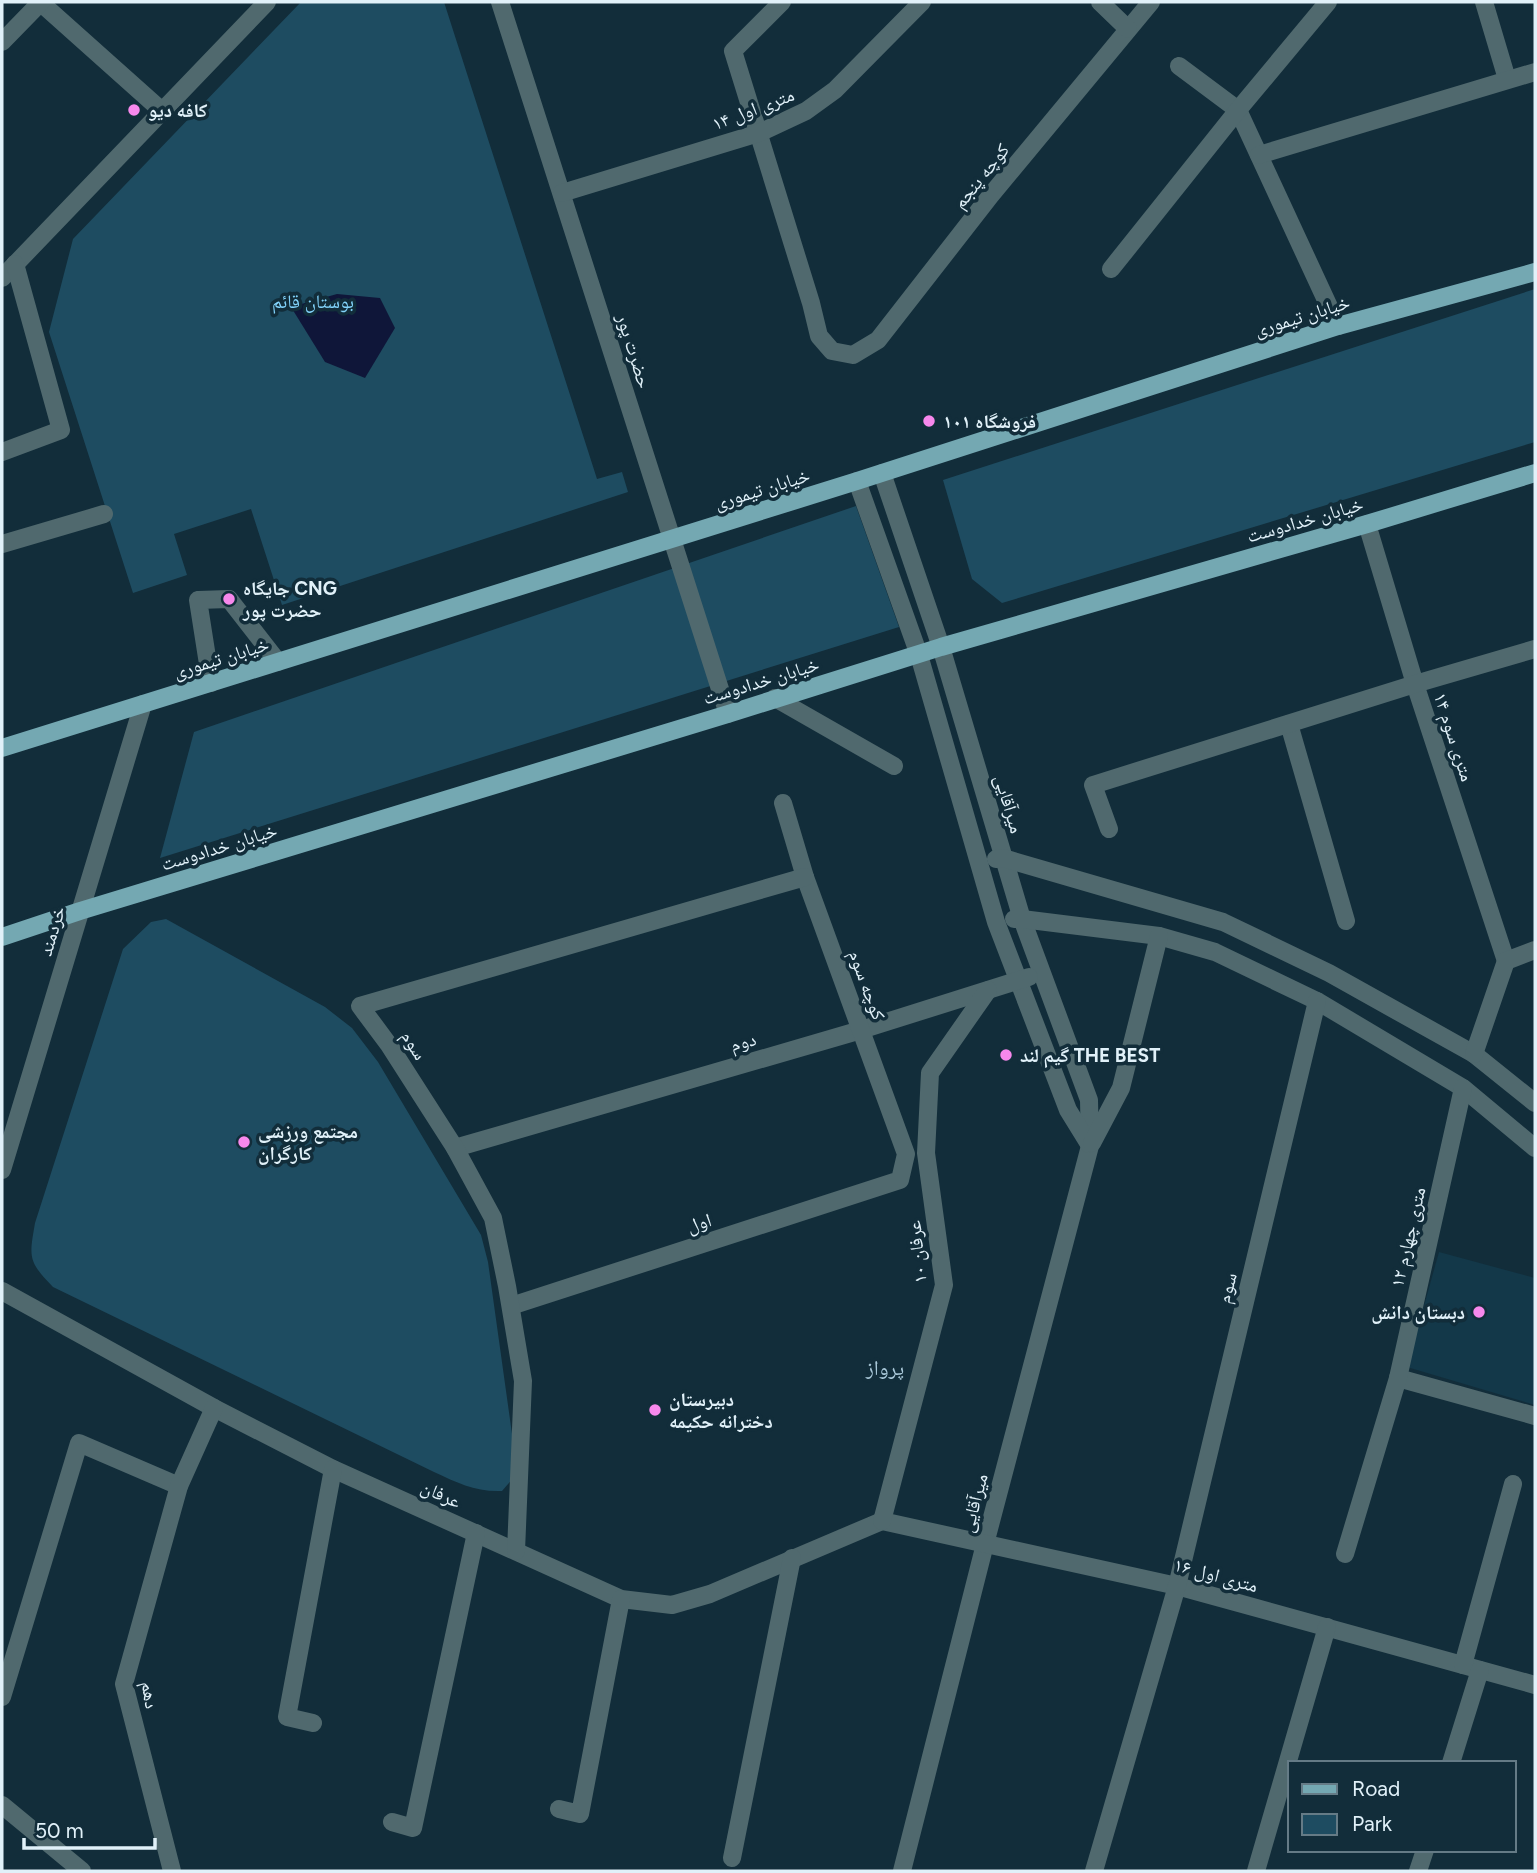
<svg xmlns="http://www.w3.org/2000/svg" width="1537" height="1873" font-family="Figtree,'Noto Naskh Arabic',sans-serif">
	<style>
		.built { fill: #133849 }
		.green { fill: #1e4c61 }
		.water { fill: #0f1639 }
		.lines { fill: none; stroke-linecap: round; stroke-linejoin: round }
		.minor { stroke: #50696e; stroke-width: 18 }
		.major { stroke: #74a8b2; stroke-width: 18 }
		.poi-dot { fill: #f788ec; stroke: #122d3a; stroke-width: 2.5 }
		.labels { text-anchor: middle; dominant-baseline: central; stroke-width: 7; stroke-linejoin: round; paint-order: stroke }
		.street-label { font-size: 19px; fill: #e1f1f9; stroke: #122d3a }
		.poi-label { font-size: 19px; font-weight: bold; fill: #e1f1f9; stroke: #122d3a; text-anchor: start }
		.park-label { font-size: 19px; fill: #82d3fb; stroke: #122d3a }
		.neighbourhood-label { font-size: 21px; fill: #a9c8d9; stroke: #122d3a }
	</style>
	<rect width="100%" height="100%" fill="#122d3a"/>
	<polygon class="built" points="1439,1252 1535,1278 1535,1405 1407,1367"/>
	<g class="green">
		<polygon points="301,2 444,2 597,479 622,472 628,492 282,605 251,509 174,534 187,575 133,593 49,332 73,239"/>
		<polygon points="1535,289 1535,442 1002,603 972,579 943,480"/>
		<polygon points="856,506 899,627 160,858 194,732"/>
		<path d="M166,919L325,1007L352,1028L378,1062L481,1235L488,1262L513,1441L515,1476L502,1491C475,1492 458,1483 434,1472L53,1287C28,1261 29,1258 35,1223L123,949L151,922Z"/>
	</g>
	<polygon class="water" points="337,294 380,298 395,328 365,378 325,362 291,307"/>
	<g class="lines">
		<g class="minor">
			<polyline points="40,2 162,111"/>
			<polyline points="500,2 728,714"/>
			<polyline points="782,2 733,51 811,303 819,336 832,351 853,355 878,340 991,195 1151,2"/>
			<polyline points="1100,2 1128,29"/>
			<polyline points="1484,2 1507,79"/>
			<polyline points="2,42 41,2"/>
			<polyline points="1179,66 1238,110 1338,326"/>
			<polyline points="1259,155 1535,72"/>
			<polyline points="562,193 759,133 806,111 835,90 922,2"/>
			<polyline points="1111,269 1238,110 1328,2"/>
			<polyline points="2,278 267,2"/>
			<polyline points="2,452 61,430 15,264"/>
			<polyline points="882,473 941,647 1022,919 1089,1100 1090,1146 985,1544 902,1871"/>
			<polyline points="857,481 919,655 996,922 1068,1110 1089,1144"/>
			<polyline points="1367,524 1415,684 1506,961"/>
			<polyline points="2,544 104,514"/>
			<polyline points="211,683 198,600 229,599 278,662"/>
			<polyline points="775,698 894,766"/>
			<polyline points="1289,724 1346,921"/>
			<polyline points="1109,829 1093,785 1415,684 1535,649"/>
			<polyline points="996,859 1003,858 1223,922 1329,973 1474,1054 1535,1103"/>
			<polyline points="1014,919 1022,919 1159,936 1215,952 1317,1001 1463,1088 1535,1148"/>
			<polyline points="1474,1054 1506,961 1535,950"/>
			<polyline points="1092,1143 1121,1088 1159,936"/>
			<polyline points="455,1148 861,1030 1029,977"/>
			<polyline points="2,1170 143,704"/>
			<polyline points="2,1291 214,1408 333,1469 621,1599 672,1605 710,1594 882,1521"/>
			<polyline points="511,1306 900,1180 906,1154 805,877 783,803"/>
			<polyline points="1398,1378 1535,1416"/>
			<polyline points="882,1521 1177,1586 1535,1685"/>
			<polyline points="882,1521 944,1285 926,1153 930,1073 988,990"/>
			<polyline points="516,1551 523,1381 507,1286 493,1218 455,1148 389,1045 360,1006 805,877"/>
			<polyline points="1345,1554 1398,1378 1463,1088"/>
			<polyline points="1463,1665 1513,1484"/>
			<polyline points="2,1697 79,1443 179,1486"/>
			<polyline points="313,1723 287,1717 333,1469"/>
			<polyline points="1451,1763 1480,1670"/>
			<polyline points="2,1805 82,1871"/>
			<polyline points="559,1809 580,1814 621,1599"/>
			<polyline points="392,1822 413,1828 476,1533"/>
			<polyline points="732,1858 792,1558"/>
			<polyline points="172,1871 124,1684 179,1486 214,1408"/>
			<polyline points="1094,1871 1177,1586 1317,1001"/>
			<polyline points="1256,1871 1327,1627"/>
			<polyline points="1418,1871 1425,1850"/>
		</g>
		<g class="major">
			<polyline points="2,748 857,481 1338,326 1535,272"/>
			<polyline points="2,937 80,911 728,714 941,647 1367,524 1535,473"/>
		</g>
	</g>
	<g class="poi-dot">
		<circle cx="134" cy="110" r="7"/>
		<circle cx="929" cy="421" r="7"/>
		<circle cx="229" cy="599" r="7"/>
		<circle cx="1006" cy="1055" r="7"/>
		<circle cx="244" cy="1142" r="7"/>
		<circle cx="1479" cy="1312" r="7"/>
		<circle cx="655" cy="1410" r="7"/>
	</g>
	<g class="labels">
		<g class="street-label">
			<text transform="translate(753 109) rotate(-21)">۱۴ متری اول</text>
			<text transform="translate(981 176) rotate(-51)">کوچه پنجم</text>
			<text transform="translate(1302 316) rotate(-17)">خیابان تیموری</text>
			<text transform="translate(634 351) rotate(73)">حضرت پور</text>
			<text transform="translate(762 489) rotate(-17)">خیابان تیموری</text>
			<text transform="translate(1305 520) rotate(-16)">خیابان خدادوست</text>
			<text transform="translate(221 658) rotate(-17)">خیابان تیموری</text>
			<text transform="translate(761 681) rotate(-17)">خیابان خدادوست</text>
			<text transform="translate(1454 737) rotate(72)">۱۴ متری سوم</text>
			<text transform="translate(1009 804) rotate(74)">میرآقایی</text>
			<text transform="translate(219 847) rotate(-17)">خیابان خدادوست</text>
			<text transform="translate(52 931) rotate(-73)">خردمند</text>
			<text transform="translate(867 985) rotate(70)">کوچه سوم</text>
			<text transform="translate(743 1042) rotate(-16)">دوم</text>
			<text transform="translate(414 1045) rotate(57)">سوم</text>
			<text transform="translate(699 1223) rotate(-18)">اول</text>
			<text transform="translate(1408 1237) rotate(-77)">۱۲ متری چهارم</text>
			<text transform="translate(917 1252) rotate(-96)">عرفان ۱۰</text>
			<text transform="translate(1227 1288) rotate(-76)">سوم</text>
			<text transform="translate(441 1494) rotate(24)">عرفان</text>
			<text transform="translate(974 1503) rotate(-75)">میرآقایی</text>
			<text transform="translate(1216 1575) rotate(15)">۱۶ متری اول</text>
			<text transform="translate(150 1695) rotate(81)">دهم</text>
		</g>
		<g class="poi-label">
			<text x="148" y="110">کافه دیو</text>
			<text x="943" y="421">فروشگاه ۱۰۱</text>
			<text x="243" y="588">جایگاه CNG<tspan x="243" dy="22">حضرت پور</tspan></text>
			<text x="1020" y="1055">گیم لند THE BEST</text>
			<text x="258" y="1131">مجتمع ورزشی<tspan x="258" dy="22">کارگران</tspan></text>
			<text x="1465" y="1312" text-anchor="end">دبستان دانش</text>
			<text x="669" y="1399">دبیرستان<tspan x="669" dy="22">دخترانه حکیمه</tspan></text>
		</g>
		<g class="park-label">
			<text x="313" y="301">بوستان قائم</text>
		</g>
		<g class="neighbourhood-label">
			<text x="885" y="1367">پرواز</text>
		</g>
	</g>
	<rect width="1537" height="1873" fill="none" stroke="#e1f1f9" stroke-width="7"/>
	<rect x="1288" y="1761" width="228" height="91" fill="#122d3a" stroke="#657b86" stroke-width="2"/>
	<rect x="1302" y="1784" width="35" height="10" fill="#74a8b2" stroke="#657b86" stroke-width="2"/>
	<text x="1352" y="1796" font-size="21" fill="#e1f1f9">Road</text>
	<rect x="1302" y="1814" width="35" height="21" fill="#1e4c61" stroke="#657b86" stroke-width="2"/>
	<text x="1352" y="1831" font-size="21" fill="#e1f1f9">Park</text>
	<path d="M24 1838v10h131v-10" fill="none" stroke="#e1f1f9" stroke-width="3.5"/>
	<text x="35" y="1838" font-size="21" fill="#e1f1f9" stroke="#122d3a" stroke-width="5" paint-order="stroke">50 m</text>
</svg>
